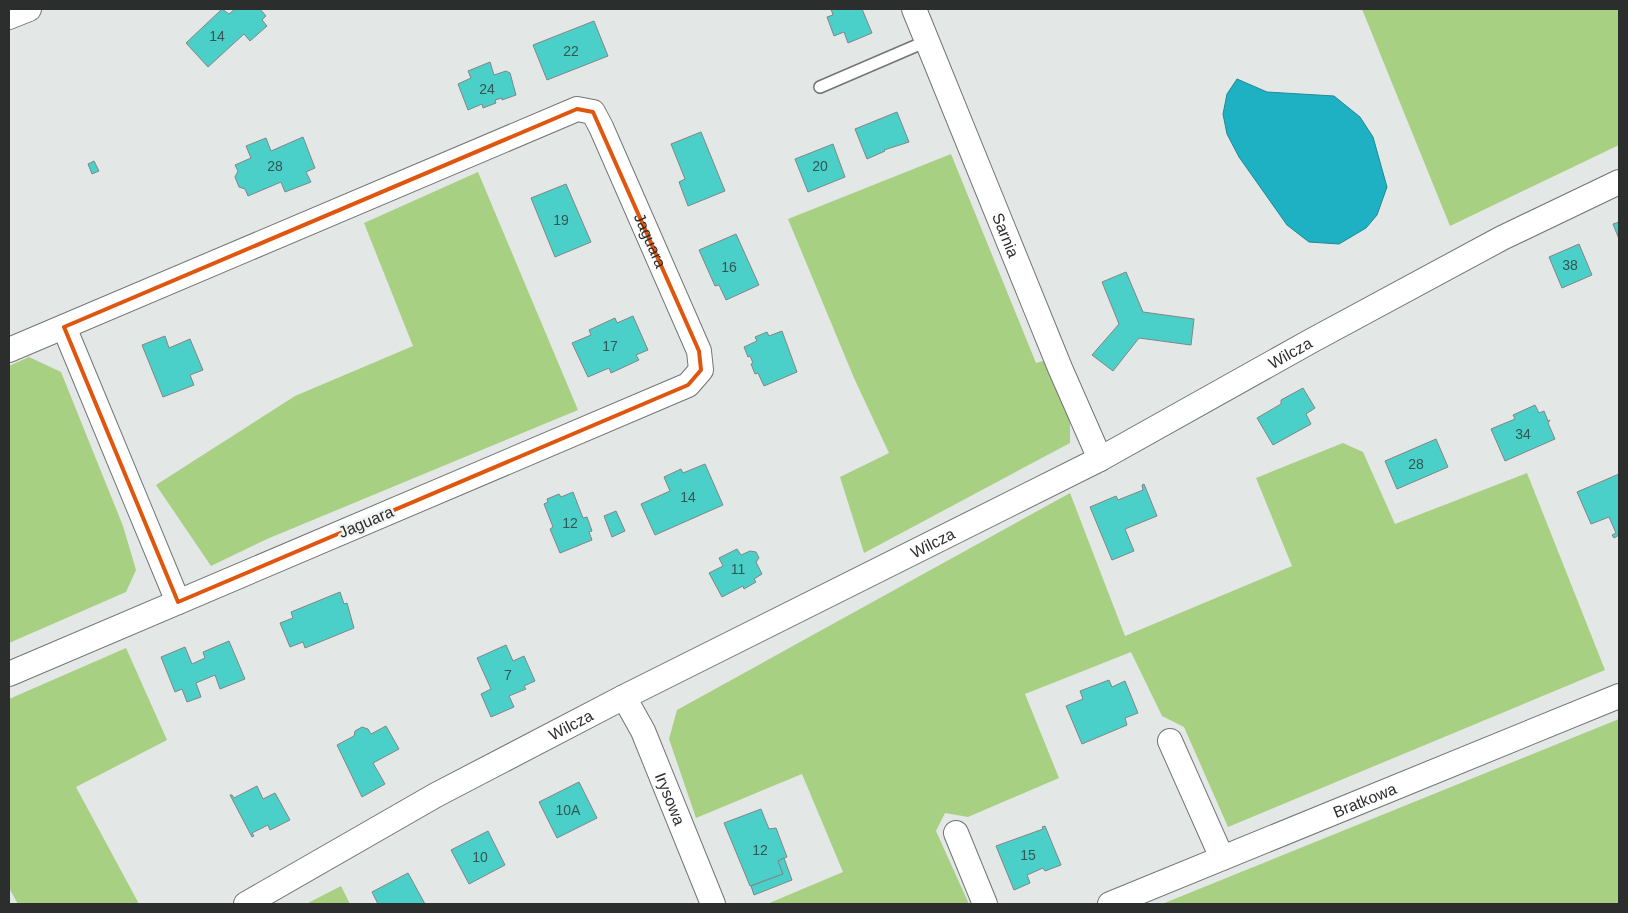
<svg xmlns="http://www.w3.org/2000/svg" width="1628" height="913" font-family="Arial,sans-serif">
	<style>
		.green { fill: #a8d083 }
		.water { fill: #1eb0c3; stroke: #228996 }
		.building { fill: #4ad0c8; stroke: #828686 }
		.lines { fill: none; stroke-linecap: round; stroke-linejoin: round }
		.service-casing { stroke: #717574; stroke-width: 14 }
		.minor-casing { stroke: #717574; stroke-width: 26 }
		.service { stroke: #fff; stroke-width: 11 }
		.minor { stroke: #fff; stroke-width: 24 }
		.marked { fill: none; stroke: #df570e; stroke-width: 4; stroke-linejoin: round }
		.labels { text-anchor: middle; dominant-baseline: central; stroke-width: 5; stroke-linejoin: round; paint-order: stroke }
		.number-label { font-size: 14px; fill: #345654 }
		.street-label { font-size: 16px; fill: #2c2d2d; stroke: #f0f4f3 }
	</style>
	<rect width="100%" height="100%" fill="#e3e7e5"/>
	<g class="green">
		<polygon points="1362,9 1619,9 1619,145 1450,226"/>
		<polygon points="951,154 1036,363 1046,360 1070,422 1070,443 864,553 840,477 889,453 854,378 788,219"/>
		<polygon points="478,172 578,410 267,539 211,566 156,485 295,396 413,346 364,223"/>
		<polygon points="29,357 61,372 123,526 136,570 126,592 9,643 9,366"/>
		<polygon points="1343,443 1363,452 1395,524 1527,473 1605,670 1228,827 1184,727 1162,716 1131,652 1025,694 1059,778 968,817 945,813 936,831 969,904 767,904 843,872 802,774 696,818 669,739 677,710 1070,493 1125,636 1292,566 1256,478"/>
		<polygon points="126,648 167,740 76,787 139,904 18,904 9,888 9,699"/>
		<polygon points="1619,719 1619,904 1162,904"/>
		<polygon points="341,886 350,904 306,904"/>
	</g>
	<polygon class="water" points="1237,79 1267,92 1334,96 1360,117 1373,137 1387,187 1377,215 1366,228 1339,244 1309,242 1287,225 1239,157 1227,134 1223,114 1227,94"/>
	<g class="building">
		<polygon points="222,9 229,14 235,9 260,9 266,16 262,20 267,26 250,41 244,34 208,67 186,43"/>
		<polygon points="831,9 862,9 872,33 848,43 844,32 834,36 827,17 833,15"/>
		<polygon points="594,21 608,56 547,80 533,45"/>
		<polygon points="490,62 494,75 506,71 510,73 516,95 502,100 502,98 495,100 496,103 483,108 482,104 468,110 458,84 471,78 468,71"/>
		<polygon points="897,112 909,142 884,150 885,151 867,159 855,129"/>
		<polygon points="701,132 725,191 688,206 679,182 685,179 671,144"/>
		<polygon points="303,137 315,168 306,172 311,182 285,192 281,182 248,196 245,189 239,187 235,177 238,171 235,165 251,158 246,146 266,138 271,151"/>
		<polygon points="833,144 845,177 808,192 795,159"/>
		<polygon points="94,161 99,171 92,174 88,164"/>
		<polygon points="566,184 591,242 555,257 531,198"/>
		<polygon points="1619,222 1619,239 1613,224"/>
		<polygon points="736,234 759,285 726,300 719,285 715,286 699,250"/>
		<polygon points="1579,244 1592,275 1562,288 1549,257"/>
		<polygon points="1126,272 1143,312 1194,319 1191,345 1139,338 1113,371 1092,355 1119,324 1102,282"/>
		<polygon points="633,316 648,350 636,355 639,360 611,373 609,368 588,377 572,343 591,335 589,330 615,318 617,323"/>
		<polygon points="782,331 797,372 764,386 758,373 755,374 751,364 753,363 750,356 748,357 744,347 757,341 755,337 767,332 769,336"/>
		<polygon points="165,336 169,348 190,339 203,370 190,375 194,385 163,397 142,345"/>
		<polygon points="1303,388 1315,408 1306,414 1311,424 1273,445 1257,418 1281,404 1281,400"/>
		<polygon points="1535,405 1539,413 1544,411 1548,421 1550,420 1548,423 1555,439 1505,461 1491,429 1515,419 1513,415"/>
		<polygon points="1436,439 1448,467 1397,489 1385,461"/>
		<polygon points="705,464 723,505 655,535 641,504 670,491 664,477 681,469 683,473"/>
		<polygon points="1619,474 1619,535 1614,538 1612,535 1616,533 1609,517 1591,524 1577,492"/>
		<polygon points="1144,484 1157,516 1125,529 1134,551 1112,560 1090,507 1116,496 1118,500 1143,490 1142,485"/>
		<polygon points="573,492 583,518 587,517 592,531 589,532 592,540 560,553 550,529 553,527 544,504 548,502 547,499 559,494 561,497"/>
		<polygon points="616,511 625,531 612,537 604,516"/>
		<polygon points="737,549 741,555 750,551 756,552 759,558 756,562 762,574 754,579 756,582 744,589 743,586 722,597 709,573 723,566 719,558"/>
		<polygon points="340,592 344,604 347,603 354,628 305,648 303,642 290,647 280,623 293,618 291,612"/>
		<polygon points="229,641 245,679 220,689 215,675 196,683 201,697 187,702 182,689 175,692 161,657 185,647 192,664 205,658 203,652"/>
		<polygon points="506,645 513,661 524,656 535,681 524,686 526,689 509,696 514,707 491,717 481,694 491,689 477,658"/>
		<polygon points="1109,680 1112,687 1125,681 1138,713 1125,718 1127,725 1082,744 1066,706 1083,699 1080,691"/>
		<polygon points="386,726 399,749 373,763 385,784 362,797 337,745 354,736 355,731 362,727 368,729 371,734"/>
		<polygon points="579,782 597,818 557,838 539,802"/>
		<polygon points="257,786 263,799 275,793 290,820 270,830 268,825 252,833 254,836 252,837 230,795 232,795 234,798"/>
		<polygon points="761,809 769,829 776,828 787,857 778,861 783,874 750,886 724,823"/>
		<polygon points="1045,826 1061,865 1045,871 1043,868 1027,875 1030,883 1014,890 996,846 1043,829 1042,827"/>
		<polygon points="488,831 505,865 469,884 451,850"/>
		<polygon points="784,858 792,880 754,895 751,886 783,874 778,861"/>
		<polygon points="408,873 425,904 378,904 372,892"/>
	</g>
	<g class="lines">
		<defs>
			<polyline id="service" points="820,87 927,41"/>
			<g id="minor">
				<path id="s1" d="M914,9L1060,368L1100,459"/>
				<polyline points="9,17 29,9"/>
				<polyline points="64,327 178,602"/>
				<path id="s2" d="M9,350L577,109L593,112L601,127L699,351L701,370L688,385L9,674"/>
				<path id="s3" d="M624,697L643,731L713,904"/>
				<polyline points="1170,741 1222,858"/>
				<polyline points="956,833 985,904"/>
				<path id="s4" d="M246,904L436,795L624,697L1100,459L1311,341L1502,238L1619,182"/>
				<path id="s5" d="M1110,904L1619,696"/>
			</g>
		</defs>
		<use href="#service" class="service-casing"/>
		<use href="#minor" class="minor-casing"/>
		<use href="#service" class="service"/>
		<use href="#minor" class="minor"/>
	</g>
	<path class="marked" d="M577,109L593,112L699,351L701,370L688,385L178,602L64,327Z"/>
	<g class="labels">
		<g class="number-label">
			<text x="217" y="36">14</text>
			<text x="571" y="51">22</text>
			<text x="487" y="89">24</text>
			<text x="275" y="166">28</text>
			<text x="820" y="166">20</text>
			<text x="561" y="220">19</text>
			<text x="1570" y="265">38</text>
			<text x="729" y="267">16</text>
			<text x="610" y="346">17</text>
			<text x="1523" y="434">34</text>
			<text x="1416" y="464">28</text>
			<text x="688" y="497">14</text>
			<text x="570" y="523">12</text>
			<text x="738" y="569">11</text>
			<text x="508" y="675">7</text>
			<text x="568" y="810">10A</text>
			<text x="760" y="850">12</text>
			<text x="1028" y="855">15</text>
			<text x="480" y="857">10</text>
		</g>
		<g class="street-label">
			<text stroke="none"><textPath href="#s1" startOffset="244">Sarnia</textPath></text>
			<text stroke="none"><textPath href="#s2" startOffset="774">Jaguara</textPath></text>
			<text stroke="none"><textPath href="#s4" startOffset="1181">Wilcza</textPath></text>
			<text transform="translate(366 522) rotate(-23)">Jaguara</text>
			<text stroke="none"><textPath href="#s4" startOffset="776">Wilcza</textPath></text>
			<text stroke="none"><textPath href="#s4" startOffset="371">Wilcza</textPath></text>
			<text stroke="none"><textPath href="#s3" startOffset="112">Irysowa</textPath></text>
			<text stroke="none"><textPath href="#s5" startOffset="275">Bratkowa</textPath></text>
		</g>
	</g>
	<rect width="1628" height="913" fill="none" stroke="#2c2d2d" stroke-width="20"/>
</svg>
